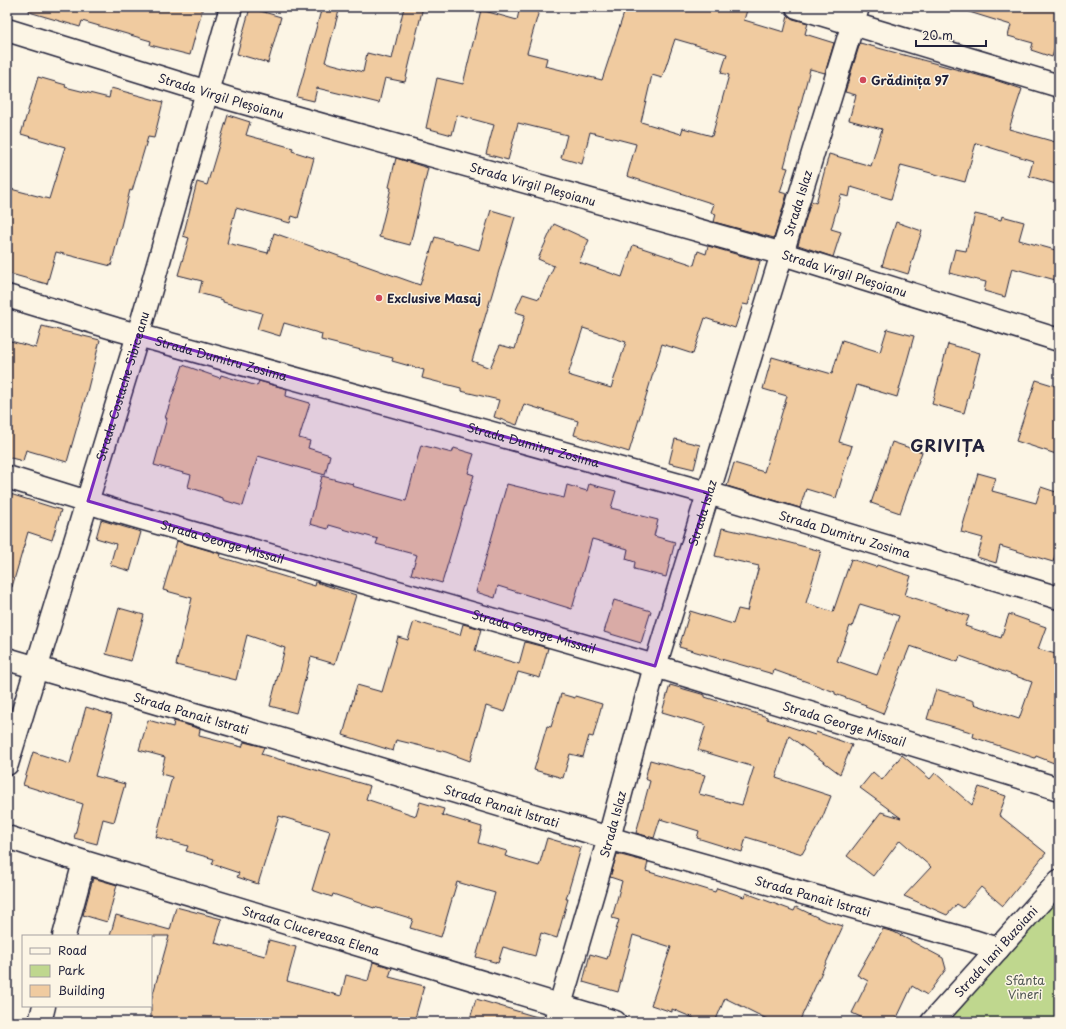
<svg xmlns="http://www.w3.org/2000/svg" width="1066" height="1029" font-family="'Playpen Sans',sans-serif">
	<style>
		.green { fill: #bfd78e; stroke: #707c64 }
		.building { fill: #f0cba0; stroke: #22223b; fill-rule: evenodd }
		.lines { fill: none; stroke-linecap: round; stroke-linejoin: round }
		.street-casing { stroke: #22223b; stroke-width: 25 }
		.secondary-casing { stroke: #22223b; stroke-width: 25 }
		.street { stroke: #fcf5e5; stroke-width: 22 }
		.secondary { stroke: #fcf5e5; stroke-width: 22 }
		.marked { fill: #7b2cbf; fill-opacity: 0.2; stroke: #7b2cbf; stroke-width: 3; stroke-linejoin: round }
		.poi-dot { fill: #d1495b; stroke: #fcf5e5; stroke-width: 1.5 }
		.labels { text-anchor: middle; dominant-baseline: central; stroke-width: 3; stroke-linejoin: round; paint-order: stroke }
		.poi-label { font-size: 12px; font-weight: bold; fill: #22223b; stroke: #fcf5e5; text-anchor: start }
		.street-label { font-size: 12px; fill: #22223b; stroke: #fcf5e5 }
		.park-label { font-size: 12px; fill: #515854; stroke: #fcf5e5 }
		.district-label { font-size: 16px; font-weight: bold; letter-spacing: 1px; fill: #22223b; stroke: #fcf5e5 }
	</style>
	<rect width="100%" height="100%" fill="#fcf5e5"/>
	<filter id="ink" filterUnits="userSpaceOnUse"><feTurbulence type="fractalNoise" baseFrequency=".025" numOctaves="2"/><feDisplacementMap in="SourceGraphic" scale="8" xChannelSelector="R" yChannelSelector="G"/><feConvolveMatrix kernelMatrix="1 2 1 2 8 2 1 2 1" color-interpolation-filters="sRGB"/></filter>
	<g filter="url(#ink)">
		<polygon class="green" points="1059,897 1059,1022 948,1022"/>
		<g class="building">
			<polygon points="30,7 203,7 190,55 150,45 151,41 82,21 80,27 29,12"/>
			<polygon points="322,7 340,7 325,62 363,72 367,53 392,59 404,7 423,7 405,82 385,78 379,103 317,88 314,101 297,97"/>
			<path d="M520,7H540L527,53L547,58L545,66L602,80L626,7H748L744,20L784,32L788,16L793,19L808,23L805,34L834,43L825,73L810,69L784,167L788,168L780,192L787,194L774,238L714,222L716,214L711,212L714,204L627,176L636,144L590,132L582,164L561,158L567,135L518,123L508,160L486,154L494,125L457,115L452,135L426,128L437,78L463,84L481,10L517,20ZM675,39L727,54L721,73L729,75L712,136L683,128L681,134L641,122L652,75L662,78Z"/>
			<polygon points="967,7 1059,7 1059,35 1052,57 1031,50 1033,43 1008,36 1011,25 966,11"/>
			<polygon points="250,8 281,17 268,63 237,54"/>
			<polygon points="860,43 992,79 1022,89 1009,129 1059,143 1059,185 1029,176 1033,161 976,143 965,182 901,165 891,199 851,187 849,197 841,195 831,229 841,232 833,257 798,245 811,201 816,203 829,154 871,166 882,129 849,120 856,95 845,92"/>
			<polygon points="38,77 66,85 65,87 109,98 111,88 163,102 154,138 148,137 132,191 130,190 111,266 56,252 47,284 7,273 7,188 49,199 65,147 21,134"/>
			<path d="M228,115L250,122L246,135L293,148L292,151L314,158L298,218L292,216L290,223L236,208L227,243L268,253L274,233L420,285L435,237L479,250L491,210L515,217L472,361L490,368L500,345L515,349L525,315L515,312L523,294L539,299L554,266L538,259L554,224L589,240L579,262L622,277L633,245L694,265L698,251L706,254L708,246L760,261L748,305L743,304L735,328L705,318L693,354L662,344L629,452L574,435L578,421L524,404L517,425L494,417L499,400L461,391V388L422,378L424,370L392,361L393,358L321,340L322,334L284,323L280,336L257,329L262,313L223,302V300L199,293L202,281L178,275L189,238L183,236L197,182L207,185ZM583,328L626,342L611,388L568,375Z"/>
			<polygon points="396,158 428,168 410,245 379,237 391,188 389,187"/>
			<polygon points="975,214 1001,220 1002,216 1024,222 1019,240 1059,251 1059,281 1012,268 1005,297 984,291 986,282 949,273 955,249 966,251"/>
			<polygon points="896,222 922,231 908,274 882,266"/>
			<polygon points="42,326 100,340 87,392 67,462 26,450 23,461 7,457 7,340 36,348"/>
			<polygon points="887,329 914,336 897,397 857,385 839,442 852,446 836,498 806,489 800,508 727,486 734,463 764,472 787,396 763,389 772,357 832,374 842,340 880,352"/>
			<polygon points="948,344 980,353 964,413 932,404"/>
			<polygon points="183,365 220,378 221,375 257,386 259,381 287,389 286,396 310,403 299,438 310,441 308,448 330,455 325,475 258,456 243,506 223,500 223,498 188,487 191,475 154,465 167,418 165,418"/>
			<polygon points="1036,380 1059,387 1059,444 1056,454 1016,441"/>
			<polygon points="675,439 700,445 694,469 669,463"/>
			<polygon points="892,442 922,452 900,513 871,503"/>
			<polygon points="421,445 452,453 454,448 474,454 468,473 474,475 442,583 411,574 417,555 376,544 378,539 329,525 328,529 310,524 322,476 353,484 352,486 406,501"/>
			<polygon points="978,473 996,478 992,491 1036,503 1041,487 1059,493 1059,543 1053,562 1000,546 996,563 977,557 983,538 961,532"/>
			<polygon points="507,484 564,498 567,485 587,491 589,484 616,491 611,508 658,520 654,536 675,542 666,577 634,569 635,562 626,559 628,549 592,539 572,609 498,586 495,598 476,592"/>
			<polygon points="7,493 61,510 52,540 28,532 12,587 7,586"/>
			<polygon points="101,520 141,532 130,571 110,565 116,544 96,538"/>
			<path d="M722,528L767,538V537L821,551L806,603L833,612L851,559L876,567L877,565L911,576L905,595L969,616L965,626L1001,638L1009,614L1046,627L1038,649L1059,655V765L1036,756L1035,758L973,737L974,733L927,719L936,689L974,701V704L1019,719L1032,682L960,656L958,662L910,646L883,714L865,707L866,705L835,694V692L774,670L773,674L679,647L690,611L733,624L738,609L747,611L759,566L715,556ZM860,604L899,616L877,675L837,661L850,626L852,627Z"/>
			<polygon points="177,541 221,554 220,557 315,586 316,582 356,595 335,664 311,657 296,713 270,706 285,648 247,635 236,680 176,665 192,598 163,590"/>
			<polygon points="614,600 651,611 641,643 604,632"/>
			<polygon points="119,608 144,615 131,661 106,654"/>
			<polygon points="414,621 460,635 463,624 481,629 475,651 519,664 525,642 548,648 540,678 518,672 505,712 486,706 470,761 446,752 396,740 393,751 343,735 357,685 382,692 398,637 408,640"/>
			<polygon points="670,685 705,695 705,697 767,717 767,719 815,735 816,732 852,745 840,774 789,736 776,778 831,796 821,821 802,854 746,837 742,852 697,838 699,831 660,819 654,838 636,833 650,781 645,779 650,760 705,775 699,794 742,805 754,767 698,750 706,725 662,712"/>
			<polygon points="561,694 575,698 575,696 602,704 593,737 589,736 583,757 570,754 563,778 534,770 547,726 551,727"/>
			<polygon points="86,707 112,715 95,776 125,784 114,822 103,819 97,844 74,838 83,804 23,785 33,752 70,764"/>
			<polygon points="148,720 173,727 174,721 200,729 199,736 242,747 244,742 264,747 261,754 370,786 366,799 416,816 420,802 444,809 442,815 482,827 478,843 507,851 505,856 539,866 547,838 581,848 566,899 568,899 557,938 541,933 535,956 503,947 498,963 476,957 495,893 457,882 441,937 410,928 413,919 374,907 374,908 333,894 332,897 312,890 330,831 279,816 258,884 237,877 239,873 212,864 214,859 186,851 188,846 156,837 172,777 161,774 165,757 139,750"/>
			<polygon points="902,755 930,779 935,773 972,805 979,787 1006,796 999,815 1046,853 1003,906 981,887 963,908 957,904 947,915 904,896 931,867 900,840 873,876 847,856 881,812 901,818 860,788 873,772 882,780"/>
			<polygon points="617,854 648,862 646,871 715,892 717,888 744,897 746,893 794,911 796,907 823,920 843,926 799,1022 773,1022 725,998 715,1022 703,1022 672,1009 672,1012 651,1005 671,947 633,935 618,992 583,982 590,954 607,959 619,920 612,918 622,881 610,877"/>
			<polygon points="93,878 117,885 107,922 83,915"/>
			<polygon points="176,907 222,919 215,943 265,956 269,940 296,947 287,981 341,996 346,975 368,981 373,962 392,968 389,977 424,986 414,1022 151,1022 151,1001 169,936 110,936 116,915 170,930"/>
			<polygon points="883,929 894,932 943,958 946,969 927,995 912,986 895,1022 871,1022 852,1013 868,981 857,975"/>
			<polygon points="476,999 537,1017 536,1022 469,1022"/>
		</g>
		<g class="lines">
			<defs>
				<g id="street">
					<polyline points="797,7 1059,86"/>
					<path id="s1" d="M7,30L230,99L783,254L1059,340"/>
					<path id="s2" d="M7,296L116,329L708,493L1059,598"/>
					<path id="s3" d="M7,477L113,510L655,666L1059,789"/>
					<path id="s4" d="M7,659L310,748L629,844L973,941L998,949"/>
					<path id="s5" d="M7,764L138,335L231,7"/>
					<path id="s6" d="M7,837L84,862L615,1022"/>
					<polyline points="64,936 84,862"/>
					<polyline points="40,1022 44,1006"/>
					<path id="s7" d="M555,1022L609,838L655,666L858,7"/>
				</g>
				<g id="secondary">
					<path id="s8" d="M932,1022L1059,881"/>
				</g>
			</defs>
			<use href="#street" class="street-casing"/>
			<use href="#secondary" class="secondary-casing"/>
			<use href="#street" class="street"/>
			<use href="#secondary" class="secondary"/>
		</g>
	</g>
	<path class="marked" d="M138,335L708,493L655,666L88,501Z"/>
	<g class="poi-dot">
		<circle cx="863" cy="80" r="4"/>
		<circle cx="379" cy="298" r="4"/>
	</g>
	<g class="labels">
		<g class="poi-label">
			<text x="871" y="80">Grădinița 97</text>
			<text x="387" y="298">Exclusive Masaj</text>
		</g>
		<g class="street-label">
			<text stroke="none"><textPath href="#s1" startOffset="224">Strada Virgil Pleșoianu</textPath></text>
			<text stroke="none"><textPath href="#s1" startOffset="548">Strada Virgil Pleșoianu</textPath></text>
			<text stroke="none"><textPath href="#s7" startOffset="854">Strada Islaz</textPath></text>
			<text stroke="none"><textPath href="#s1" startOffset="872">Strada Virgil Pleșoianu</textPath></text>
			<text stroke="none"><textPath href="#s2" startOffset="223">Strada Dumitru Zosima</textPath></text>
			<text stroke="none"><textPath href="#s5" startOffset="395">Strada Costache Sibiceanu</textPath></text>
			<text stroke="none"><textPath href="#s2" startOffset="547">Strada Dumitru Zosima</textPath></text>
			<text stroke="none"><textPath href="#s7" startOffset="530">Strada Islaz</textPath></text>
			<text stroke="none"><textPath href="#s2" startOffset="871">Strada Dumitru Zosima</textPath></text>
			<text stroke="none"><textPath href="#s3" startOffset="225">Strada George Missail</textPath></text>
			<text stroke="none"><textPath href="#s3" startOffset="549">Strada George Missail</textPath></text>
			<text stroke="none"><textPath href="#s4" startOffset="192">Strada Panait Istrati</textPath></text>
			<text stroke="none"><textPath href="#s3" startOffset="873">Strada George Missail</textPath></text>
			<text stroke="none"><textPath href="#s4" startOffset="516">Strada Panait Istrati</textPath></text>
			<text stroke="none"><textPath href="#s7" startOffset="206">Strada Islaz</textPath></text>
			<text stroke="none"><textPath href="#s4" startOffset="840">Strada Panait Istrati</textPath></text>
			<text stroke="none"><textPath href="#s6" startOffset="318">Strada Clucereasa Elena</textPath></text>
			<text stroke="none"><textPath href="#s8" startOffset="95">Strada Iani Buzoiani</textPath></text>
		</g>
		<g class="park-label">
			<text x="1025" y="980">Sfânta<tspan x="1025" dy="14">Vineri</tspan></text>
		</g>
		<g class="district-label">
			<text x="948" y="445">GRIVIȚA</text>
		</g>
	</g>
	<rect width="1066" height="1029" fill="none" stroke="#fcf5e5" stroke-width="24"/>
	<rect x="12" y="12" width="1042" height="1005" fill="none" stroke="#22223b" stroke-width="1.5" filter="url(#ink)"/>
	<rect x="22" y="935" width="130" height="72" fill="#fcf5e5" stroke="#a5a1a1"/>
	<rect x="30" y="948" width="20" height="6" fill="#fcf5e5" stroke="#a5a1a1"/>
	<text x="58" y="955" font-size="12" fill="#22223b">Road</text>
	<rect x="30" y="965" width="20" height="12" fill="#bfd78e" stroke="#a5a1a1"/>
	<text x="58" y="975" font-size="12" fill="#22223b">Park</text>
	<rect x="30" y="985" width="20" height="12" fill="#f0cba0" stroke="#a5a1a1"/>
	<text x="58" y="995" font-size="12" fill="#22223b">Building</text>
	<path d="M916 40v6h70v-6" fill="none" stroke="#22223b" stroke-width="2"/>
	<text x="922" y="40" font-size="12" fill="#22223b" stroke="#fcf5e5" stroke-width="3" paint-order="stroke">20 m</text>
</svg>
